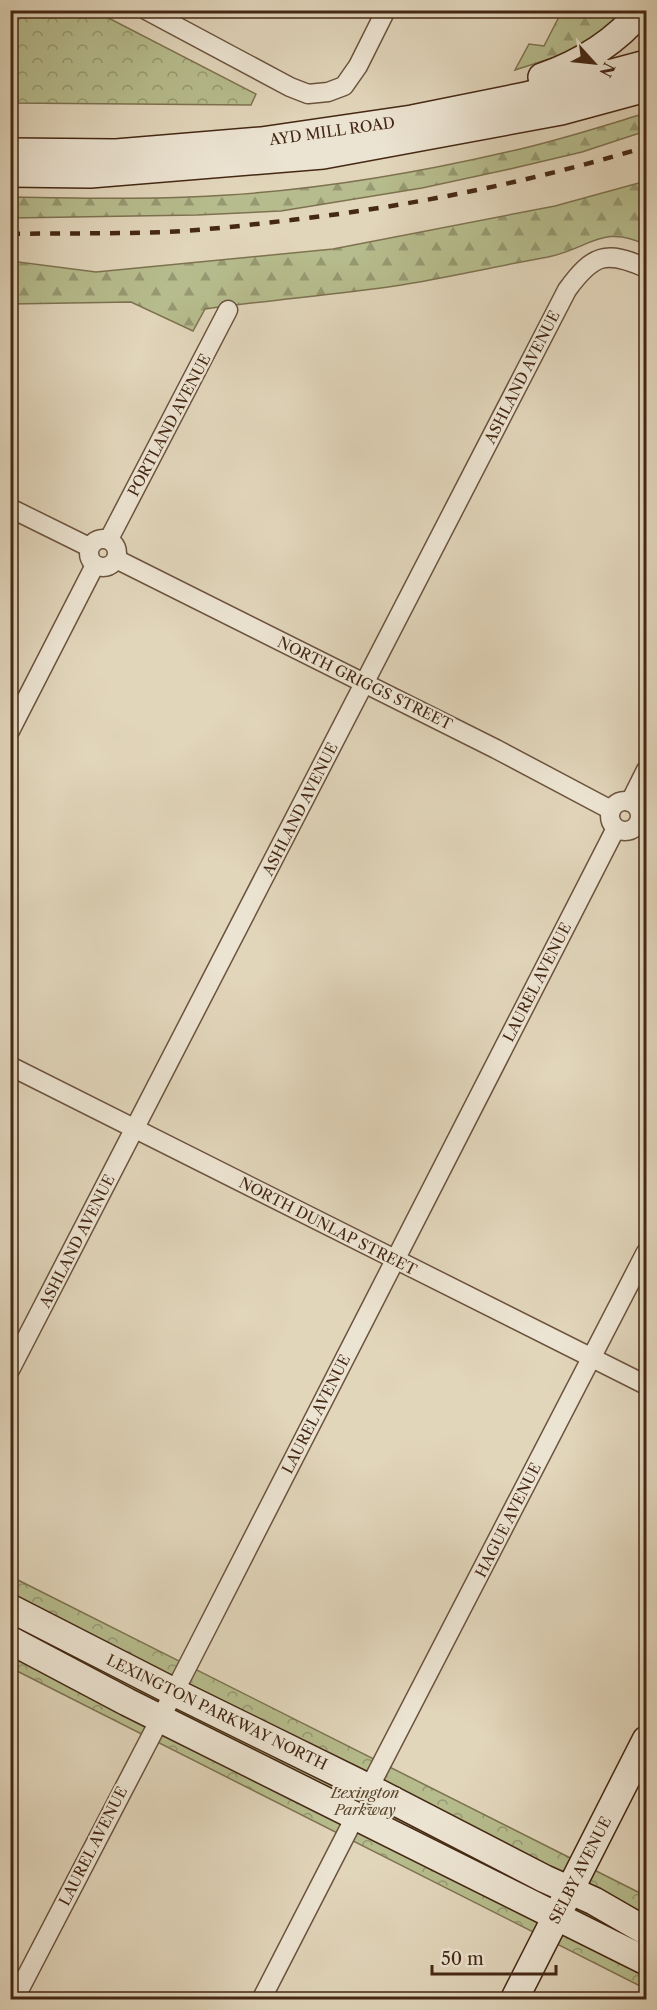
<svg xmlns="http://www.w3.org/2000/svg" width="657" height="2010" font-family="'Libre Caslon Text',serif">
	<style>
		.forest { fill: url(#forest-firs); stroke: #7e7250; stroke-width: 1.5 }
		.park { fill: url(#park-crowns); stroke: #7e7250; stroke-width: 1.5 }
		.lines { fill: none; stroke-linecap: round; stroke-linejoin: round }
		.street-casing { stroke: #6c533e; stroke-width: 21 }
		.secondary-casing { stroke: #452814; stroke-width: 30 }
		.street { stroke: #ece4d2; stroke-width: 18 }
		.secondary { stroke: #ece4d2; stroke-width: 27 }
		.rail { stroke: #452814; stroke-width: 4.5; stroke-dasharray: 10 10; stroke-linecap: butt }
		.labels { text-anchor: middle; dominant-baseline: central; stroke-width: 4.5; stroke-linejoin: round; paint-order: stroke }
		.street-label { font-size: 15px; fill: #452814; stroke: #ece4d2 }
		.park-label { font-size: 15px; font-style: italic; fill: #5c462c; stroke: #ece4d2 }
	</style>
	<defs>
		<pattern id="forest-firs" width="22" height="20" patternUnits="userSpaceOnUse" patternTransform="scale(1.5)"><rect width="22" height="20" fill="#b6bc8d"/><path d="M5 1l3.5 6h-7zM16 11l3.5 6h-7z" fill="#969972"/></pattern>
		<pattern id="park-crowns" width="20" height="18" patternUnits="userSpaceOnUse" patternTransform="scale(1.5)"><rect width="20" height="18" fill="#b6bc8d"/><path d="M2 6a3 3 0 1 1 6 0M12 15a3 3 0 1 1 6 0" fill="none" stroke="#969972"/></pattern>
	</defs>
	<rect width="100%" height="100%" fill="#e1d5ba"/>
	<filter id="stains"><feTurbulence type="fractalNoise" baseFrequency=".00333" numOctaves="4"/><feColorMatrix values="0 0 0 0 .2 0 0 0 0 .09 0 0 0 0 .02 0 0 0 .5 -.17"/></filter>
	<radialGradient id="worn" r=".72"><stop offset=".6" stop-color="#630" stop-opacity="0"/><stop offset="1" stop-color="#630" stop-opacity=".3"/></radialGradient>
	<g class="forest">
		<polygon points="562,11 628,11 599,40 559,56 515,70 529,44 544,46"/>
		<path d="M646,113V131L582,152L510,169L422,188L281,211L197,215L11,218V197C83,198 156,200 228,195C321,189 416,173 507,152C554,142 600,127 646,113Z"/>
		<path d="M646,181V245C604,223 588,249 548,257C497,266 446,278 395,286C332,295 269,300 205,309L193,331L131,302L11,304V261L96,272L333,249L555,206Z"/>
	</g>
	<g class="park">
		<polygon points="11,10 95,11 256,94 251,105 11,103"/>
		<polygon points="10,1576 646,1896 646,1989 11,1668"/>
	</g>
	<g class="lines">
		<defs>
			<g id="street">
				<polyline points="146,10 290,87 308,94 328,92 344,86 358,66 386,10"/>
				<polyline points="10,508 89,547"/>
				<circle cx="103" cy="553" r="14"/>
				<polyline points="109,539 228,310"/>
				<polyline points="116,559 496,749 611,810"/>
				<polyline points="10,731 95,565"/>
				<circle cx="625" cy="816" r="15"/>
				<polyline points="630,802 646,770"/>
				<polyline points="10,1066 646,1385"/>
				<path d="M10,1370L567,290C593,254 606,250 646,268"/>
				<polyline points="369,1788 646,1252"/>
				<polyline points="14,2000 185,1671 616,828"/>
				<polyline points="261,2000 356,1815"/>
			</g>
			<g id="secondary">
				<path d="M542,77C582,63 615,43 642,10"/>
				<polyline points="10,152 116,153 261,141 412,119 526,96 646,64"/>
				<polyline points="10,173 90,174 323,155 561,111 646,88"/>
				<polyline points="10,1608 174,1692 369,1788 545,1879 594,1901 646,1931"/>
				<polyline points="10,1640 127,1702 646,1961"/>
				<polyline points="514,2000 646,1740"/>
			</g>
		</defs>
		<use href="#street" class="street-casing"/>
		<use href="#secondary" class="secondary-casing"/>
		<use href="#street" class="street"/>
		<use href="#secondary" class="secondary"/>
		<path class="rail" d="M10,234C62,233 113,234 165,232C207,230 249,225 291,220C412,206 530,182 646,147"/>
	</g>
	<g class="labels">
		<g class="street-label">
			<text transform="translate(332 131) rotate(-8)">AYD MILL ROAD</text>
			<text transform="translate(522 377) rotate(-63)">ASHLAND AVENUE</text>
			<text transform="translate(169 425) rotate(-62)">PORTLAND AVENUE</text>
			<text transform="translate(365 683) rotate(26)">NORTH GRIGGS STREET</text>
			<text transform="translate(300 809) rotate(-63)">ASHLAND AVENUE</text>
			<text transform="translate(537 982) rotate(-63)">LAUREL AVENUE</text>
			<text transform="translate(328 1226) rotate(27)">NORTH DUNLAP STREET</text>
			<text transform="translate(77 1241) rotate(-63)">ASHLAND AVENUE</text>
			<text transform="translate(316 1414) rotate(-63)">LAUREL AVENUE</text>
			<text transform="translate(508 1520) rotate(-63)">HAGUE AVENUE</text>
			<text transform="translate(217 1712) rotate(26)">LEXINGTON PARKWAY NORTH</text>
			<text transform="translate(93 1846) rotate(-63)">LAUREL AVENUE</text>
			<text transform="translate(580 1870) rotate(-63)">SELBY AVENUE</text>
		</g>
		<g class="park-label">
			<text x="365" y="1792">Lexington<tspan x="365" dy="17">Parkway</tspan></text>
		</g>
	</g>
	<rect width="657" height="2010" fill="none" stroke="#e1d5ba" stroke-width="36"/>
	<rect x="12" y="12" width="633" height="1986" fill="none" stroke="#452814" stroke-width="3"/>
	<rect x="18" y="18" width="621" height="1974" fill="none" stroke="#452814" stroke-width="1.5"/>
	<g transform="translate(594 63) rotate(117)" stroke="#ece4d2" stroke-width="4.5" paint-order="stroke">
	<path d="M0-4.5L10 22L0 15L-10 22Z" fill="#452814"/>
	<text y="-9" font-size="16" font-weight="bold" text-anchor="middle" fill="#452814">N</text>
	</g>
	<path d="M432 1965v9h124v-9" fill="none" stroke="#452814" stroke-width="3"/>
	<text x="441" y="1965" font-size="18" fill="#452814" stroke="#ece4d2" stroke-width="4.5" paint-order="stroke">50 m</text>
	<rect width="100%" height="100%" filter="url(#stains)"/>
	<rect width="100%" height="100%" fill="url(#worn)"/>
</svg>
